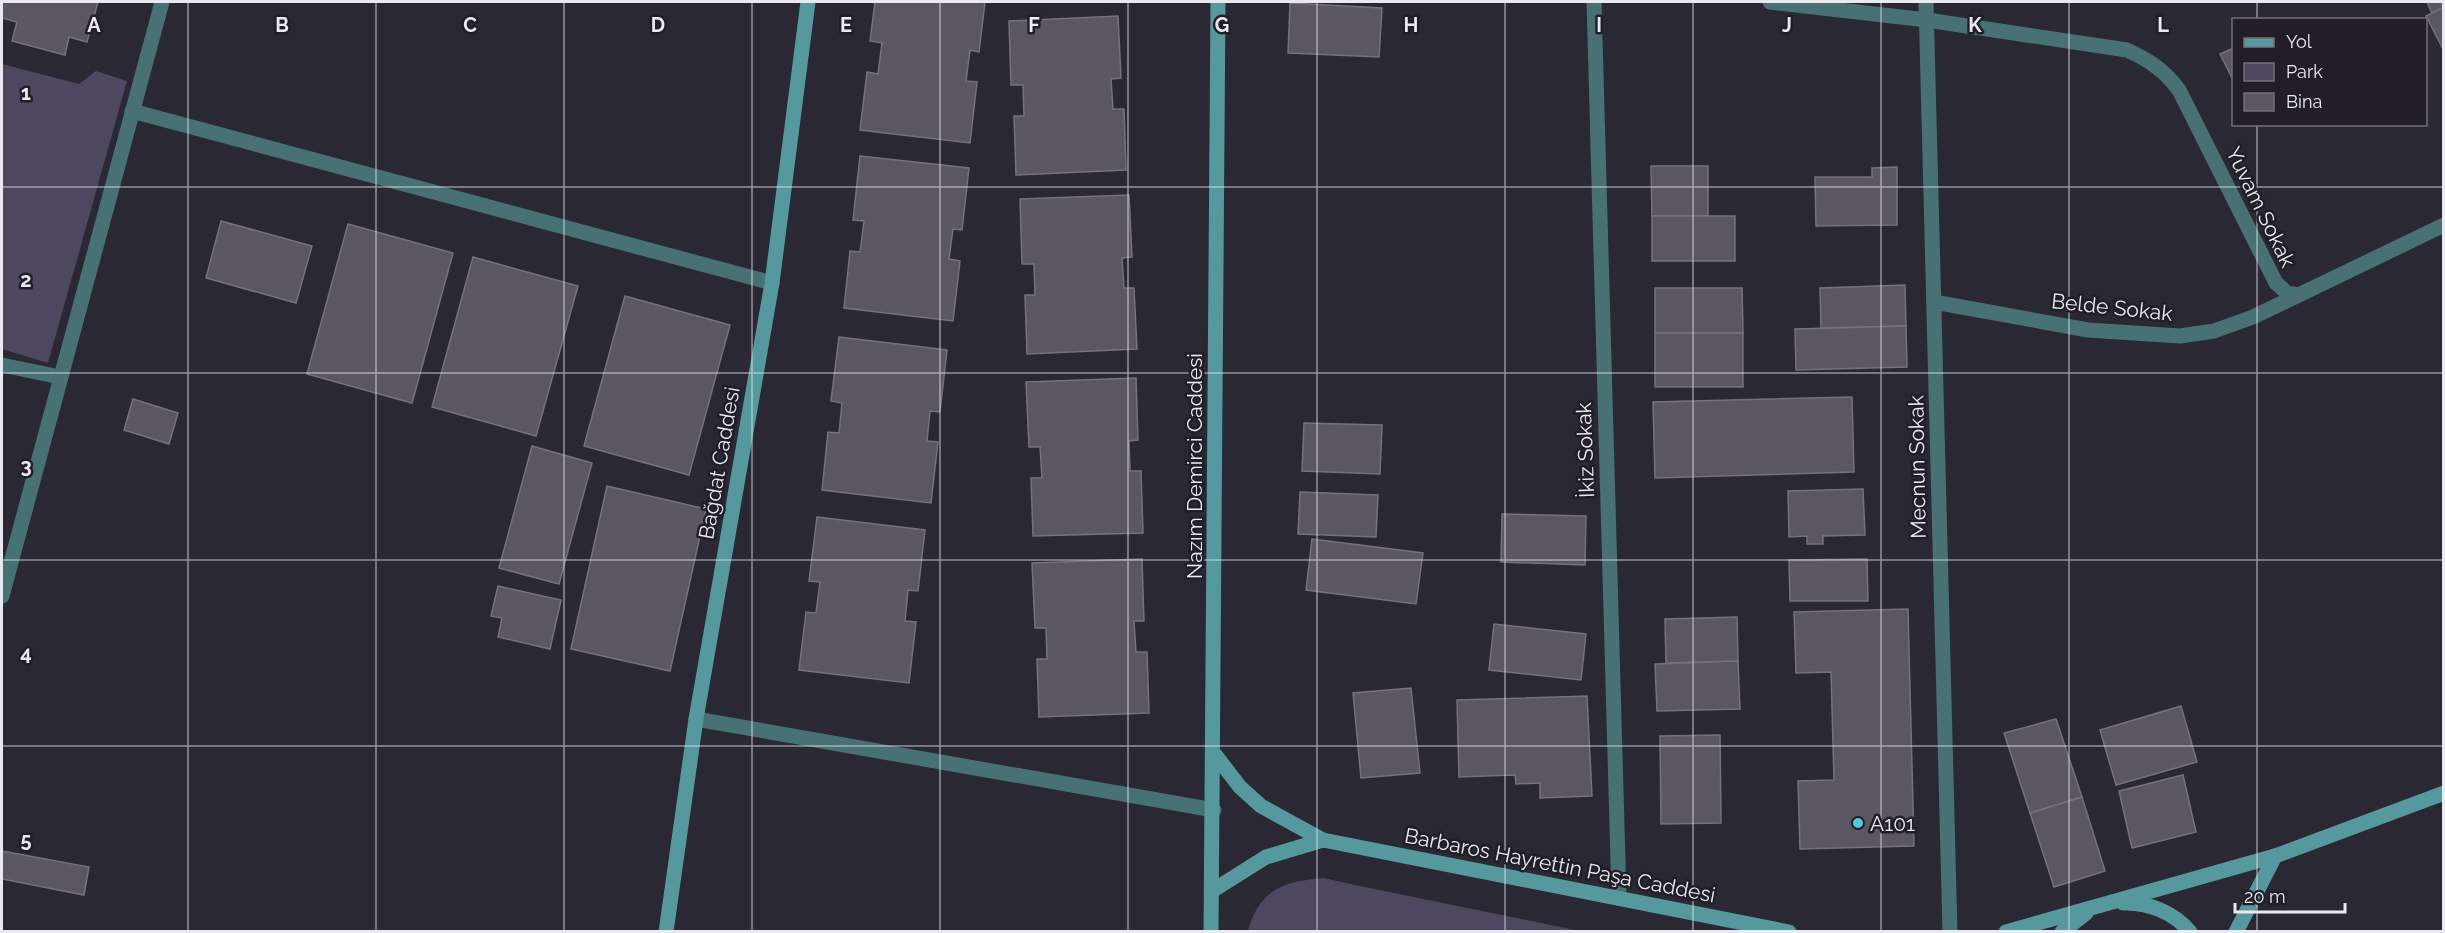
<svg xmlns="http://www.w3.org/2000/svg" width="2445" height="933" font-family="Raleway,sans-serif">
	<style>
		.green { fill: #4d485f }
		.building { fill: #5a5763; stroke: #75727e; stroke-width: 1.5 }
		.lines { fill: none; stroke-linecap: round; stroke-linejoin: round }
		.lane { stroke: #487174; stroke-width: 15 }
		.street { stroke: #487174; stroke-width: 15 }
		.secondary { stroke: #55999e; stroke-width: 15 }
		.grid { fill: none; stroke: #ebe9f0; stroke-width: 1.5; stroke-opacity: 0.55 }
		.poi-dot { fill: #54cadc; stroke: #211e28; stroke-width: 2 }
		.labels { text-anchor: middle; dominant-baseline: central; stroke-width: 5; stroke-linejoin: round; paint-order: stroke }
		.street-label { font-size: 21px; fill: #ebe9f0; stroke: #211e28 }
		.poi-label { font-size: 21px; fill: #ebe9f0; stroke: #211e28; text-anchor: start }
		.grid-label { font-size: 20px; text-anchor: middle; font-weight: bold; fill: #ebe9f0; stroke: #211e28; stroke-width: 5; stroke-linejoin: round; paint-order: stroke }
	</style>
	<rect width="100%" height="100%" fill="#2a2832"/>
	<g class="green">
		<polygon points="2,64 79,84 96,71 127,81 48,363 2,349"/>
		<path d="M1324,878L1355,885L1580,931H1248C1259,889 1285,881 1324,878Z"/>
	</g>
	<g class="building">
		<polygon points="2,2 98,2 87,42 69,37 65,55 12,41 17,22 2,18"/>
		<polygon points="875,2 985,2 979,52 970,50 966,81 977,82 970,143 860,130 867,72 878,74 882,43 870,41"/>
		<polygon points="2427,2 2444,2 2444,7 2432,13"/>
		<polygon points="1290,3 1382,8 1379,57 1288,53"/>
		<polygon points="2444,7 2444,51 2426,16"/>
		<polygon points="1118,16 1121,78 1111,79 1113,109 1124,109 1126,170 1016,175 1014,116 1024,116 1023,85 1011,85 1009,21"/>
		<polygon points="2234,48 2234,82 2220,54"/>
		<polygon points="860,156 969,168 962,230 953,229 949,259 960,261 953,321 844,308 850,251 860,252 864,221 853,220"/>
		<polygon points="1651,166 1708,166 1708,216 1652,216"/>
		<polygon points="1897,167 1897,225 1816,226 1815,177 1872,177 1872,168"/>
		<polygon points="1129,195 1132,257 1122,258 1124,288 1134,288 1137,349 1027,354 1025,295 1035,295 1034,264 1022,264 1020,199"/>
		<rect x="1652" y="216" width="83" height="45"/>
		<polygon points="221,221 312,246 296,303 206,278"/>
		<polygon points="348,224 453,253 412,403 307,374"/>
		<polygon points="473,257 578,286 536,436 432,407"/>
		<polygon points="1905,285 1906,326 1821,328 1820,288"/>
		<polygon points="1655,288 1742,288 1743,333 1655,333"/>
		<polygon points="625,296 730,325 689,475 584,446"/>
		<polygon points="1906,326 1907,367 1796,370 1795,329"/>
		<rect x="1655" y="333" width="88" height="54"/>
		<polygon points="839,337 947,350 940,412 930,411 927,441 938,442 931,503 822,490 828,432 839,433 842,403 831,401"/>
		<polygon points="1136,378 1138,440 1129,441 1130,471 1141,471 1143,533 1033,536 1031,478 1042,478 1040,447 1029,447 1026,382"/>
		<polygon points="1852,397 1854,472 1655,478 1653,402"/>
		<polygon points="133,399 178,413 169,444 124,430"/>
		<polygon points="1304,423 1382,425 1380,474 1302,471"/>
		<polygon points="532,446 592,463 559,584 499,568"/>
		<polygon points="607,486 706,509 670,671 571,649"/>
		<polygon points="1863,489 1865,535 1823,536 1823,544 1807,544 1807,536 1789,537 1788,491"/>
		<polygon points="1300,492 1378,495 1376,537 1298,534"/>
		<polygon points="1502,514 1586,516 1585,565 1501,562"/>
		<polygon points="817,517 925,530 918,591 908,590 905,621 916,622 909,683 799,670 806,612 816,613 820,582 809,581"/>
		<polygon points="1312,539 1423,553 1416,604 1306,590"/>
		<polygon points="1142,559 1144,621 1134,621 1136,652 1147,652 1149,713 1039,717 1037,659 1047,659 1046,628 1035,628 1032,563"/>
		<polygon points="1867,559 1868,601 1790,601 1789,560"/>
		<polygon points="498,586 561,600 550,649 498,637 502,618 491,616"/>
		<polygon points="1908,609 1914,846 1800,849 1798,781 1834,780 1831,672 1796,673 1794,612"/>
		<polygon points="1737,617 1738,661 1666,663 1665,619"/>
		<polygon points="1494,624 1586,634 1581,680 1489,670"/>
		<polygon points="1738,661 1740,709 1657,711 1655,664"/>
		<polygon points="1411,688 1420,773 1361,778 1353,693"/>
		<polygon points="1587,696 1592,796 1540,798 1540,783 1516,784 1515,775 1459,777 1457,700"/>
		<polygon points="2181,706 2197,762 2116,785 2100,730"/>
		<polygon points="2056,719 2082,797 2030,813 2004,733"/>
		<polygon points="1720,735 1721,823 1661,824 1660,736"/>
		<polygon points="2183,775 2196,832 2132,848 2119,791"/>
		<polygon points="2082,797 2105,871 2054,887 2030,813"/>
		<polygon points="2,851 89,867 84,895 2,879"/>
	</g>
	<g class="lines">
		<polyline class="lane" points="2,365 60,377"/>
		<g class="street">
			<polyline points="1594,2 1619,898"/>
			<path d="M1770,2L1927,20L2127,50C2149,60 2164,70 2179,90L2276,283L2287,293L2298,295"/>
			<polyline points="1926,2 1950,932"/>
			<polyline points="132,111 772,283"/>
			<polyline points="1934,302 2088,330 2180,336 2214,331 2253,317 2444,225"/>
			<polyline points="2,596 162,2"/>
			<polyline points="696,719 1214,810"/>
		</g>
		<g class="secondary">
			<polyline points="1213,752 1240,787 1261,806 1323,840 1789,932"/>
			<polyline points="1212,891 1266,857 1323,840"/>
			<path d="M2123,903C2147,902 2174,912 2190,932"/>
			<polyline points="666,932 696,719 772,283 808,2"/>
			<polyline points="1211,932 1218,2"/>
			<polyline points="2006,932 2275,856 2444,793"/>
			<polyline points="2062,932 2086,913"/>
			<polyline points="2236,932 2275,856"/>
		</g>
	</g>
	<path class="grid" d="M188,2V932M376,2V932M564,2V932M752,2V932M940,2V932M1128,2V932M1317,2V932M1505,2V932M1693,2V932M1881,2V932M2069,2V932M2257,2V20M2257,124V932M2,187H2444M2,373H2444M2,560H2444M2,746H2444"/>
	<circle class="poi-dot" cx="1858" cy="823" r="6"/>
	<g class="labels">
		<g class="street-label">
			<text transform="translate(2261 207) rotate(64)">Yuvam Sokak</text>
			<text transform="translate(2112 307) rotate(6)">Belde Sokak</text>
			<text transform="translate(1585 450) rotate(-92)">İkiz Sokak</text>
			<text transform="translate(719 463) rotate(-80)">Bağdat Caddesi</text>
			<text transform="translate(1194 466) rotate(-90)">Nazım Demirci Caddesi</text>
			<text transform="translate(1917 467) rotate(-91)">Mecnun Sokak</text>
			<text transform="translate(1560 865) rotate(11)">Barbaros Hayrettin Paşa Caddesi</text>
		</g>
		<g class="poi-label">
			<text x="1870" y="823">A101</text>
		</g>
	</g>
	<g class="grid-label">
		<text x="94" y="32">A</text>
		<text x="282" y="32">B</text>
		<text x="470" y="32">C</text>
		<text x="658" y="32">D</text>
		<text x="846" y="32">E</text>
		<text x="1034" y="32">F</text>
		<text x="1222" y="32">G</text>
		<text x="1411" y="32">H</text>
		<text x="1599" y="32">I</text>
		<text x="1787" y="32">J</text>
		<text x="1975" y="32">K</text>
		<text x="2163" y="32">L</text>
		<text x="26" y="100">1</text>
		<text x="26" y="287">2</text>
		<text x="26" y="473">3</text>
		<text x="26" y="660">4</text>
		<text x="26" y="847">5</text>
	</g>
	<rect width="2445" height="933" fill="none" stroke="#ebe9f0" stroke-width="6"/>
	<rect x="2232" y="18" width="195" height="108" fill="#211e28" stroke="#726f78" stroke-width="1.5"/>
	<rect x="2244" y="38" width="30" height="9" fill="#55999e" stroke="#726f78" stroke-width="1.5"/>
	<text x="2286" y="48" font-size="18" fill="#ebe9f0">Yol</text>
	<rect x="2244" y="63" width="30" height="18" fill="#4d485f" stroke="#726f78" stroke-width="1.5"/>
	<text x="2286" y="78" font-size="18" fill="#ebe9f0">Park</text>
	<rect x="2244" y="93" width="30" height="18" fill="#5a5763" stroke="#726f78" stroke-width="1.5"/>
	<text x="2286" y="108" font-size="18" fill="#ebe9f0">Bina</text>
	<path d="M2235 903v9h110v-9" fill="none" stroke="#ebe9f0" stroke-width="3"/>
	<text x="2244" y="903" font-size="18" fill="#ebe9f0" stroke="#211e28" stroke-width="4.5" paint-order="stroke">20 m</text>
</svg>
